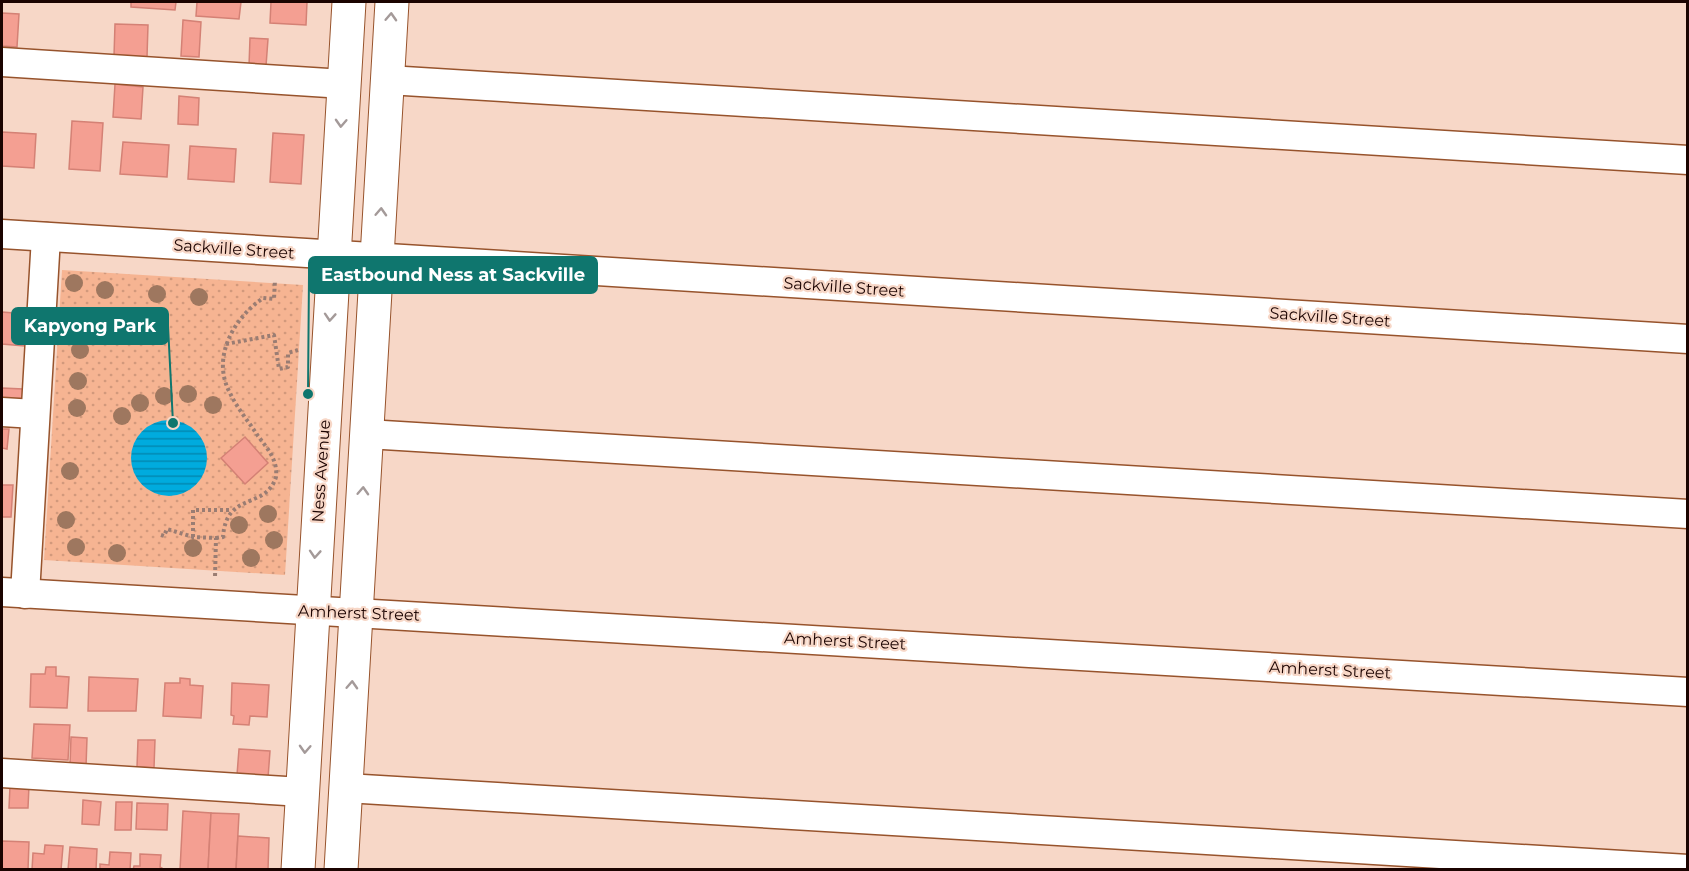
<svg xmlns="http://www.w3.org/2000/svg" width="1689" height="871" font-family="Montserrat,sans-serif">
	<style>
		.park { fill: url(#park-dots) }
		.water { fill: url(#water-rules) }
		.building { fill: #f49f92; stroke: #d48175; stroke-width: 1.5 }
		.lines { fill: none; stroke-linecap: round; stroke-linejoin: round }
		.minor-casing { stroke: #97532c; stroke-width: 31 }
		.major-casing { stroke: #97532c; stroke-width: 35 }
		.path { stroke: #9a7d73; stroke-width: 4; stroke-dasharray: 3 3; stroke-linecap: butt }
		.minor { stroke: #fff; stroke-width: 28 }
		.major { stroke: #fff; stroke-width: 33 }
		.tree { fill: #9e775f }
		.oneway { stroke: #a49a99 }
		.labels { text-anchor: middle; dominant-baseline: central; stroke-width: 4.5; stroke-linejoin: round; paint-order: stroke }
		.street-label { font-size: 16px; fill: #1b0300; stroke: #f7d7c7 }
		.leader { fill: none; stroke: #0f766e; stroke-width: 2 }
		.callout-dot { fill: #0f766e; stroke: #f7d7c7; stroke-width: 2 }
		.callout { fill: #0f766e; stroke: #0f766e; stroke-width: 2 }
		.callout-label { font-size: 18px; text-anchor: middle; font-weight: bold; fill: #fff }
	</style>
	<defs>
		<pattern id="park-dots" width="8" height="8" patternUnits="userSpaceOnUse" patternTransform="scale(1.5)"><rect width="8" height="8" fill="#f6b492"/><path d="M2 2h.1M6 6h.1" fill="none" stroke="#d2997c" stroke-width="1.8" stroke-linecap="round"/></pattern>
		<pattern id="water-rules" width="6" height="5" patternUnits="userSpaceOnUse" patternTransform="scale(1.5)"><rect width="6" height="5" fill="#00abde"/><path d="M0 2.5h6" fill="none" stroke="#0289b2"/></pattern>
	</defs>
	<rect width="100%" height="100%" fill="#f7d7c7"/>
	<polygon class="park" points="62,270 303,285 285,575 44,560"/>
	<circle class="water" cx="169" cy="458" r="38"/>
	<g class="building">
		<polygon points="131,2 176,2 175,10 131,7"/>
		<polygon points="197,2 241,2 239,19 196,16"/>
		<polygon points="271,2 307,2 306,25 270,23"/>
		<polygon points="2,13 19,14 17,47 2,46"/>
		<polygon points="183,20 201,22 199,57 181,56"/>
		<polygon points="115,24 148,25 147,57 114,56"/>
		<polygon points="250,38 268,39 266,66 249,66"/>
		<polygon points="115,84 143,87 141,119 113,117"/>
		<polygon points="179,96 199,98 198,125 178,124"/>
		<polygon points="72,121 103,123 100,171 69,169"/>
		<polygon points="2,132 36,134 34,168 2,166"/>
		<polygon points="273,133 304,135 301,184 270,182"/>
		<polygon points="123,142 169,145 167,177 120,174"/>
		<polygon points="190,146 236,149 234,182 188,179"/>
		<polygon points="2,312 26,314 24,346 2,344"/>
		<polygon points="2,388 23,389 22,410 2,408"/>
		<polygon points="2,429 9,429 7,449 2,448"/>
		<polygon points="245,437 268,463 245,484 221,458"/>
		<polygon points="2,485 13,485 11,517 2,517"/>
		<polygon points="46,667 56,667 56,676 69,677 67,708 30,707 31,674 45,674"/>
		<polygon points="89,677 138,679 136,711 88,711"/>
		<polygon points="180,678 190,679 190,685 203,686 201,718 163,716 165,683 180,683"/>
		<polygon points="232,683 269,685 267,717 250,716 249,725 233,724 234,716 231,715"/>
		<polygon points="34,724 70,725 68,760 32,758"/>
		<polygon points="71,737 87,738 86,767 70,766"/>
		<polygon points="138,740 155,740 154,768 137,767"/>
		<polygon points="239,749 270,751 268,778 237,775"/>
		<polygon points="10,786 29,786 28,808 9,808"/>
		<polygon points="83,800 101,802 99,825 82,824"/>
		<polygon points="116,802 132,802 131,830 115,830"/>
		<polygon points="137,803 168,804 167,830 136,829"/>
		<polygon points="183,811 211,813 208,870 180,870"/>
		<polygon points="211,813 239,814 236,870 208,870"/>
		<polygon points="238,836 269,838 268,870 236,870"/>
		<polygon points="2,841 29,842 28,870 2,870"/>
		<polygon points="45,845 63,846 61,870 32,870 33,853 44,854"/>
		<polygon points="70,847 97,849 96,870 68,870"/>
		<polygon points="110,852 131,853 130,870 100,870 100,864 109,865"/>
		<polygon points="140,854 161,855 160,867 165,870 133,870 134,866 140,866"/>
	</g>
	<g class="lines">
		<defs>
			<g id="minor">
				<polyline points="2,62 344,84"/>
				<polyline points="388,80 1688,160"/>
				<polyline points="2,234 1688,339"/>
				<polyline points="2,412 35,414"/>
				<polyline points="367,434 1688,514"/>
				<polyline points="2,592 1688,692"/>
				<polyline points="25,594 46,237"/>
				<polyline points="2,773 302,792"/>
				<polyline points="346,788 1688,869"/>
			</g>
			<g id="major">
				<polyline points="298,870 349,2"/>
				<polyline points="341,870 392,2"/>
			</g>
		</defs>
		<use href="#minor" class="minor-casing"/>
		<use href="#major" class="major-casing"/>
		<g class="path">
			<polyline points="226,344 274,335 279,369 288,367 288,353 298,350"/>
			<polyline points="161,535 164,536 167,529 193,537 216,538 215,577"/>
			<polyline points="193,537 193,510 231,510"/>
			<path d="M216,538L223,537C226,491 266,510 276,477C278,460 267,448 258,436C249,422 237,408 230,393C211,358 233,319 263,298L274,299L275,280"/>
		</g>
		<use href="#minor" class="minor"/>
		<use href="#major" class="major"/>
	</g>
	<g class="tree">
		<circle cx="74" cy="283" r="9"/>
		<circle cx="105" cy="290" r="9"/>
		<circle cx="157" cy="294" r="9"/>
		<circle cx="199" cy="297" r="9"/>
		<circle cx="80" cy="350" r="9"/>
		<circle cx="78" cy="381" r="9"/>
		<circle cx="188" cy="394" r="9"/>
		<circle cx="164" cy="396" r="9"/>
		<circle cx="140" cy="403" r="9"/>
		<circle cx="213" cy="405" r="9"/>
		<circle cx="77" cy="408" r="9"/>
		<circle cx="122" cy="416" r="9"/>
		<circle cx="70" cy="471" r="9"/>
		<circle cx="268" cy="514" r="9"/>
		<circle cx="66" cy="520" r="9"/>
		<circle cx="239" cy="525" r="9"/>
		<circle cx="274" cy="540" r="9"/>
		<circle cx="76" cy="547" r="9"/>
		<circle cx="193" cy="548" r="9"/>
		<circle cx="117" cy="553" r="9"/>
		<circle cx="251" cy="558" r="9"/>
	</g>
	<defs><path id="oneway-chevron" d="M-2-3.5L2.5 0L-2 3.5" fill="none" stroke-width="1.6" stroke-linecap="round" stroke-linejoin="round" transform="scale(1.5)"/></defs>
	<g class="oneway">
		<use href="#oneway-chevron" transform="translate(391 17) rotate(-87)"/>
		<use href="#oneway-chevron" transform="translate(341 123) rotate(93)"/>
		<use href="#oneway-chevron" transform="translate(381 212) rotate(-87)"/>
		<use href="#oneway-chevron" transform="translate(330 317) rotate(94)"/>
		<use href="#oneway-chevron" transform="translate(363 491) rotate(-87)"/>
		<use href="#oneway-chevron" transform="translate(315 554) rotate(94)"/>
		<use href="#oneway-chevron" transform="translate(352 685) rotate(-87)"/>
		<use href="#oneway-chevron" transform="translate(305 749) rotate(93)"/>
	</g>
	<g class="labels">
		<g class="street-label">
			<text transform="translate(234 249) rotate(4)">Sackville Street</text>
			<text transform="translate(844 287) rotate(4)">Sackville Street</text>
			<text transform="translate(1330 317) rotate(4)">Sackville Street</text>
			<text transform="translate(321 471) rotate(-86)">Ness Avenue</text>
			<text transform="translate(359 613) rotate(2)">Amherst Street</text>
			<text transform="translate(845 641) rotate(3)">Amherst Street</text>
			<text transform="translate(1330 670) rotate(3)">Amherst Street</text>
		</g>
	</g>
	<path class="leader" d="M308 394L309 275M173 423L168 326"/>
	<g class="callout-dot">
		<circle cx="308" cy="394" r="6"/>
		<circle cx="173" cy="423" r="6"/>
	</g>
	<g class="callout">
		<rect x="309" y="257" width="288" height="36" rx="6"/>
		<rect x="12" y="308" width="156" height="36" rx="6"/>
	</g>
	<g class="callout-label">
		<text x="453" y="281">Eastbound Ness at Sackville</text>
		<text x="90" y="332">Kapyong Park</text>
	</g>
	<rect width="1689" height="871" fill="none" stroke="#1b0300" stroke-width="6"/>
</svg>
